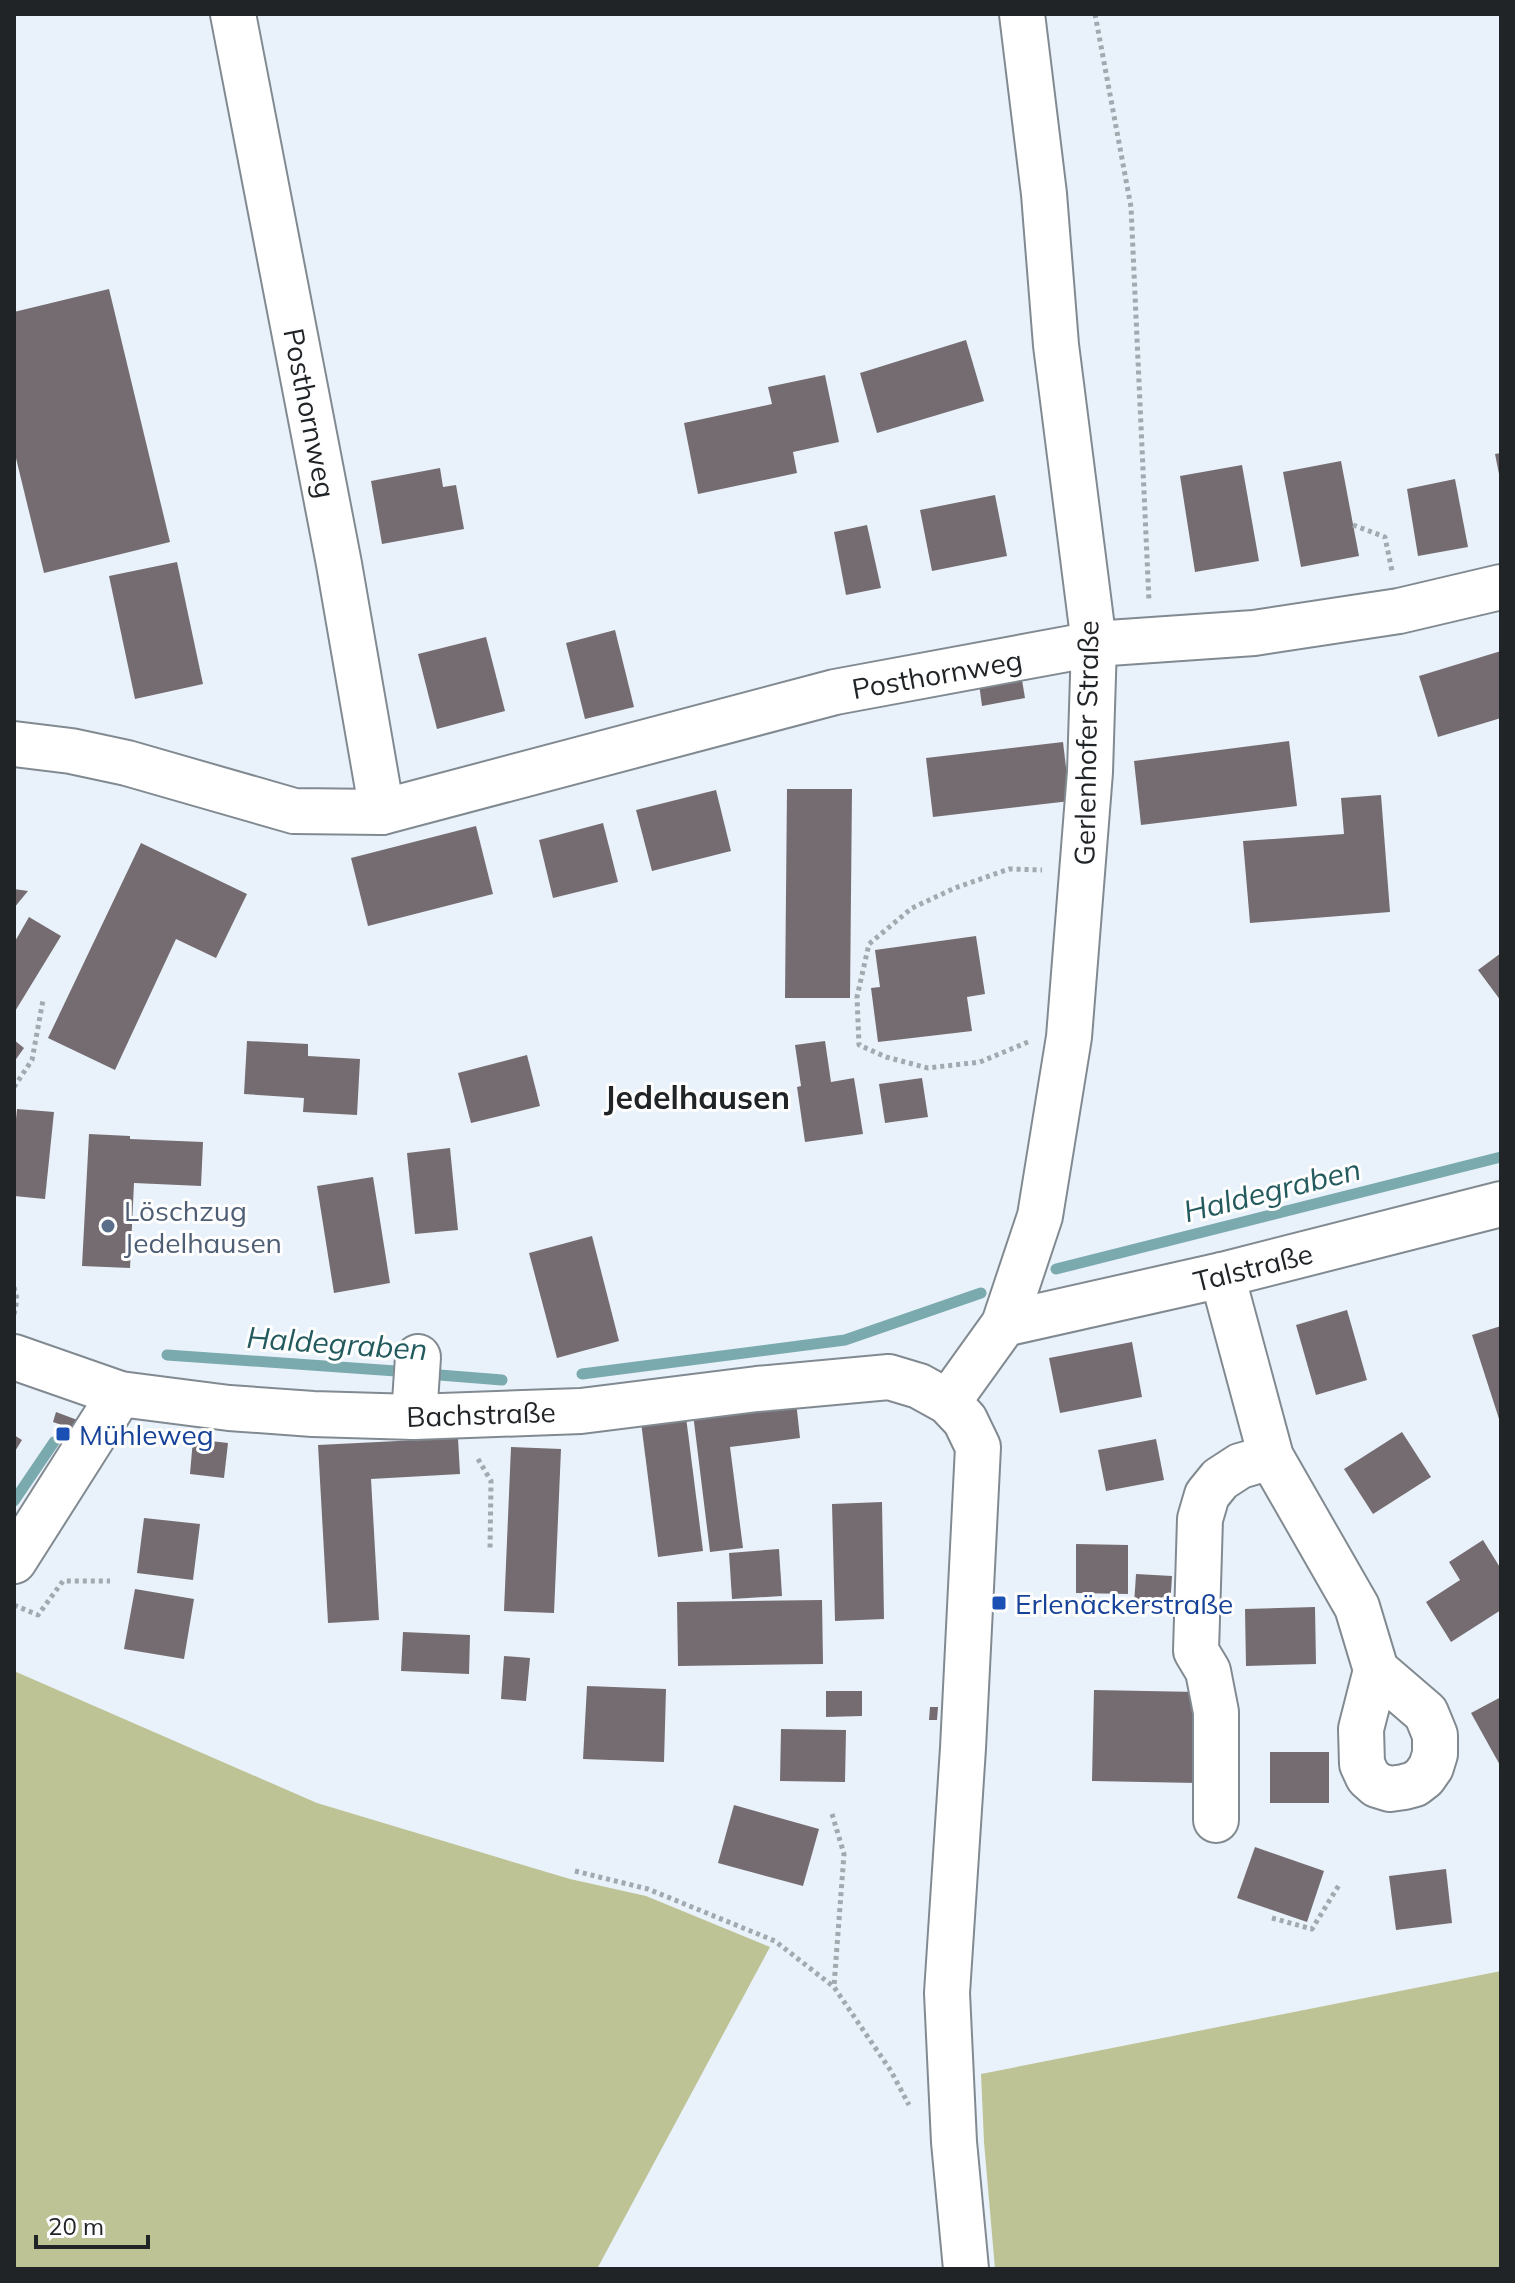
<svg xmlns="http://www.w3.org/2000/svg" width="1515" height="2283" font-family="Mulish,sans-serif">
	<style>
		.green { fill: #bec396 }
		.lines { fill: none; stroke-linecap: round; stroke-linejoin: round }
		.stream { stroke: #7baaae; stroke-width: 11 }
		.building { fill: #756c71 }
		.minor-casing { stroke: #828a91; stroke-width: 48 }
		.path { stroke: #a2a9af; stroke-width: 5; stroke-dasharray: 4 4; stroke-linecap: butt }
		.minor { stroke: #fff; stroke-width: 44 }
		.service-dot { fill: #5c6f8a; stroke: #fefefe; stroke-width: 3 }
		.transit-dot { fill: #1a4fb4; stroke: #fefefe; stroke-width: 3 }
		.labels { text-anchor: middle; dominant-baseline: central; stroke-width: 6; stroke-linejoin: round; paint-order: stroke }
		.street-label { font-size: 28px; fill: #212427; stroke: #fefefe }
		.service-label { font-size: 28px; fill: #4e5e75; stroke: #fefefe; text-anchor: start }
		.transit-label { font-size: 28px; fill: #164399; stroke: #fefefe; text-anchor: start }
		.water-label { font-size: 30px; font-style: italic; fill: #235a5e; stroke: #fefefe }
		.quarter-label { font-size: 32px; font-weight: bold; fill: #212427; stroke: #fefefe }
	</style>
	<rect width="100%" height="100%" fill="#e9f2fa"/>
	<g class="green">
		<polygon points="14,1671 317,1803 570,1879 646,1896 770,1947 597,2269 14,2269"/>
		<polygon points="1501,1971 1501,2269 995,2269 984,2142 981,2074"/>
	</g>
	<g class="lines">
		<g class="stream">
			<polyline points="1056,1269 1501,1157"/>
			<polyline points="167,1355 410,1372"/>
			<polyline points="427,1374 502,1380"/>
			<polyline points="582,1374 845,1340 981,1293"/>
			<polyline points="14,1501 54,1442"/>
		</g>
	</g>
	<g class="building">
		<polygon points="109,289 170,542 44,573 14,450 14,312"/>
		<polygon points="966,340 984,401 877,433 860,373"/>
		<polygon points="825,375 839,442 793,452 797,473 698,494 684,423 772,404 768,387"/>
		<polygon points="1501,453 1501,479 1500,479 1495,454"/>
		<polygon points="1341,461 1359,556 1301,567 1283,472"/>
		<polygon points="1242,465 1259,561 1195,572 1180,476"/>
		<polygon points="440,468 443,487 456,485 464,529 382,544 371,481"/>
		<polygon points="1455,479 1468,547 1418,556 1407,489"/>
		<polygon points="995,495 1007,556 932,571 920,510"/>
		<polygon points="867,525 881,588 846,595 834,532"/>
		<polygon points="177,562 203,684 135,699 109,576"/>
		<polygon points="615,630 634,707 585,719 566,643"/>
		<polygon points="486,637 505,711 437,729 418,654"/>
		<polygon points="1501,651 1501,718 1438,737 1419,676"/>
		<polygon points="1019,662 1025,698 982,706 977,669"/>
		<polygon points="1289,741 1297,806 1141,825 1134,761"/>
		<polygon points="1063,742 1070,801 933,817 926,758"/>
		<polygon points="787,789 852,789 850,998 785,998"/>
		<polygon points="716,790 731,851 652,871 636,810"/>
		<polygon points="1381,795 1390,912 1250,923 1243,841 1344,834 1341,798"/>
		<polygon points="603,823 618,882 553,898 539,840"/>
		<polygon points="476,826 493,894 368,926 351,858"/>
		<polygon points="141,843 247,894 216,958 176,939 115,1070 48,1038"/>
		<polygon points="14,889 28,891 14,908"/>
		<polygon points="29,917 61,936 14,1013 14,943"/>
		<polygon points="976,936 985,994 967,997 972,1031 878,1042 871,988 880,987 875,950"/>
		<polygon points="1501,953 1501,1001 1478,970"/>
		<polygon points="14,1040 24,1048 14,1062"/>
		<polygon points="247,1041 308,1044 308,1056 360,1059 357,1115 303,1112 304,1098 244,1094"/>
		<polygon points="825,1041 831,1082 854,1078 863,1134 805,1142 797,1087 801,1086 795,1045"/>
		<polygon points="527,1055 540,1106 471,1123 458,1073"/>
		<polygon points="922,1078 928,1117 885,1123 879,1084"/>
		<polygon points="17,1109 54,1112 45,1199 14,1196 14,1139"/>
		<polygon points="89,1134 130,1136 130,1139 203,1142 201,1186 134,1183 130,1268 82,1266"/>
		<polygon points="450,1148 458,1230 415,1234 407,1153"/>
		<polygon points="373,1177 390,1283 334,1293 317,1186"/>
		<polygon points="592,1236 619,1341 557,1358 529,1253"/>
		<polygon points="1347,1310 1367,1380 1316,1395 1296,1325"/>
		<polygon points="1501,1326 1501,1422 1500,1422 1472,1335"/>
		<polygon points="1132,1342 1142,1397 1060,1413 1049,1358"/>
		<polygon points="796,1401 800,1438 730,1447 743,1548 710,1552 693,1414"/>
		<polygon points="56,1412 80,1421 76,1430 53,1422"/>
		<polygon points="686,1417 703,1551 658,1557 641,1422"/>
		<polygon points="1402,1432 1431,1477 1373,1514 1344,1469"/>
		<polygon points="14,1435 22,1440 14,1453"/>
		<polygon points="458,1438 460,1474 371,1479 379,1620 328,1623 318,1445"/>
		<polygon points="193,1439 228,1443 224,1478 190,1474"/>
		<polygon points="1156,1439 1164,1480 1106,1491 1098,1450"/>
		<polygon points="511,1447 561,1449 554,1613 504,1611"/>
		<polygon points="882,1502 884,1619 835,1621 832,1504"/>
		<polygon points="144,1518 200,1524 193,1580 137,1573"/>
		<polygon points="1483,1540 1501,1569 1501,1610 1451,1642 1426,1602 1460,1580 1449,1562"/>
		<polygon points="1076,1544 1128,1545 1128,1594 1076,1593"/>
		<polygon points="779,1549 782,1596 732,1599 729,1553"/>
		<polygon points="1136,1574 1172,1576 1170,1607 1134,1605"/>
		<polygon points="135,1589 194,1599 184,1659 124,1649"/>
		<polygon points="822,1600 823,1664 678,1666 677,1602"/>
		<polygon points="1315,1607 1316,1664 1246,1666 1245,1609"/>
		<polygon points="403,1632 470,1635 469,1674 401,1671"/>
		<polygon points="504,1656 530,1658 526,1701 501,1699"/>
		<polygon points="587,1686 666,1689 664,1762 583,1759"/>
		<polygon points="1094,1690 1198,1692 1197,1783 1092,1781"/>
		<polygon points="826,1691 862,1691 862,1716 826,1717"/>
		<polygon points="1501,1697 1501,1767 1471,1713"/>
		<polygon points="930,1707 938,1707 937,1720 929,1720"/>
		<polygon points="781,1729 846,1730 845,1782 780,1781"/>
		<rect x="1270" y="1752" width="59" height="51"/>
		<polygon points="734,1805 819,1829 803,1886 718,1863"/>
		<polygon points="1255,1847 1324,1871 1307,1922 1237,1898"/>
		<polygon points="1446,1869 1452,1923 1396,1930 1389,1876"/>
	</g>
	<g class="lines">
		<defs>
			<g id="minor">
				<polyline points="233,14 339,564 382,812"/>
				<polyline points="14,744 71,751 127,763 294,811 382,812 835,692 1094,644 1254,633 1399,611 1501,587"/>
				<polyline points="1222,1275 1271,1457 1357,1607 1376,1670 1361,1729 1362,1764 1368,1777 1377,1785 1390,1789 1404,1787 1415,1784 1424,1777 1431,1767 1435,1754 1435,1735 1426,1713 1376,1670"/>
				<polyline points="1004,1324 1222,1275 1501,1204"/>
				<polyline points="14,1357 120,1394 229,1408 313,1414 414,1417 581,1411 757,1389 889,1377 919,1386 948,1402 965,1420 978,1447 963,1748 947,1993 954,2142 966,2269"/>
				<polyline points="948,1402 1004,1324 1040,1216 1069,1037 1090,772 1094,644 1056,345 1044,194 1022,14"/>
				<polyline points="414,1417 418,1357"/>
				<polyline points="14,1561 120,1394"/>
				<polyline points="1216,1820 1216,1712 1208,1671 1196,1651 1200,1519 1207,1495 1220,1479 1240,1466 1271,1457"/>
			</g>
		</defs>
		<use href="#minor" class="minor-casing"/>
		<g class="path">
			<polyline points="1095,14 1131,207 1149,601"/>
			<polyline points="1353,525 1385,537 1392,571"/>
			<polyline points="1028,1042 980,1062 928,1068 886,1057 859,1045 857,997 869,944 912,908 955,888 1009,869 1042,870"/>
			<polyline points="14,1087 32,1060 43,1000"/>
			<polyline points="14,1287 17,1299 14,1315"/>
			<polyline points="478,1459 491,1481 490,1549"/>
			<polyline points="14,1605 38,1615 63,1581 110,1581"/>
			<polyline points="832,1814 844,1854 834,1986"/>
			<polyline points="575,1871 648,1889 775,1941 834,1987 891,2071 909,2105"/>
			<polyline points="1272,1918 1312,1929 1339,1885"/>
		</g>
		<use href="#minor" class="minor"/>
	</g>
	<circle class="service-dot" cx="108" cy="1226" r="8"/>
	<g class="transit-dot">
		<rect x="55" y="1426" width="16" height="16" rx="4"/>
		<rect x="991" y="1595" width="16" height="16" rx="4"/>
	</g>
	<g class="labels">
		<g class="street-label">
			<text transform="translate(310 413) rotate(79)">Posthornweg</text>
			<text transform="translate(937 674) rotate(-10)">Posthornweg</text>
			<text transform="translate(1086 743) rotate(-89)">Gerlenhofer Straße</text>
			<text transform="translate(1253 1267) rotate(-14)">Talstraße</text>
			<text transform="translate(481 1414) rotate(-2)">Bachstraße</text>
		</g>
		<g class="service-label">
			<text x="124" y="1210">Löschzug<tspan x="124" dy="32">Jedelhausen</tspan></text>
		</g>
		<g class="transit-label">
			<text x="79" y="1434">Mühleweg</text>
			<text x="1015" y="1603">Erlenäckerstraße</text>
		</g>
		<g class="water-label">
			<text transform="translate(1272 1190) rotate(-14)">Haldegraben</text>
			<text transform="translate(337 1343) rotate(4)">Haldegraben</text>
		</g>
		<g class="quarter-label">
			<text x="697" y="1097">Jedelhausen</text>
		</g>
	</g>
	<rect width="1515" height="2283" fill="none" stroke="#212427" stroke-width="32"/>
	<path d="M36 2235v12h112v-12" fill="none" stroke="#212427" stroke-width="4"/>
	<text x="48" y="2235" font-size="24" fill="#212427" stroke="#fefefe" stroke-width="6" paint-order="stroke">20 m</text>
</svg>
